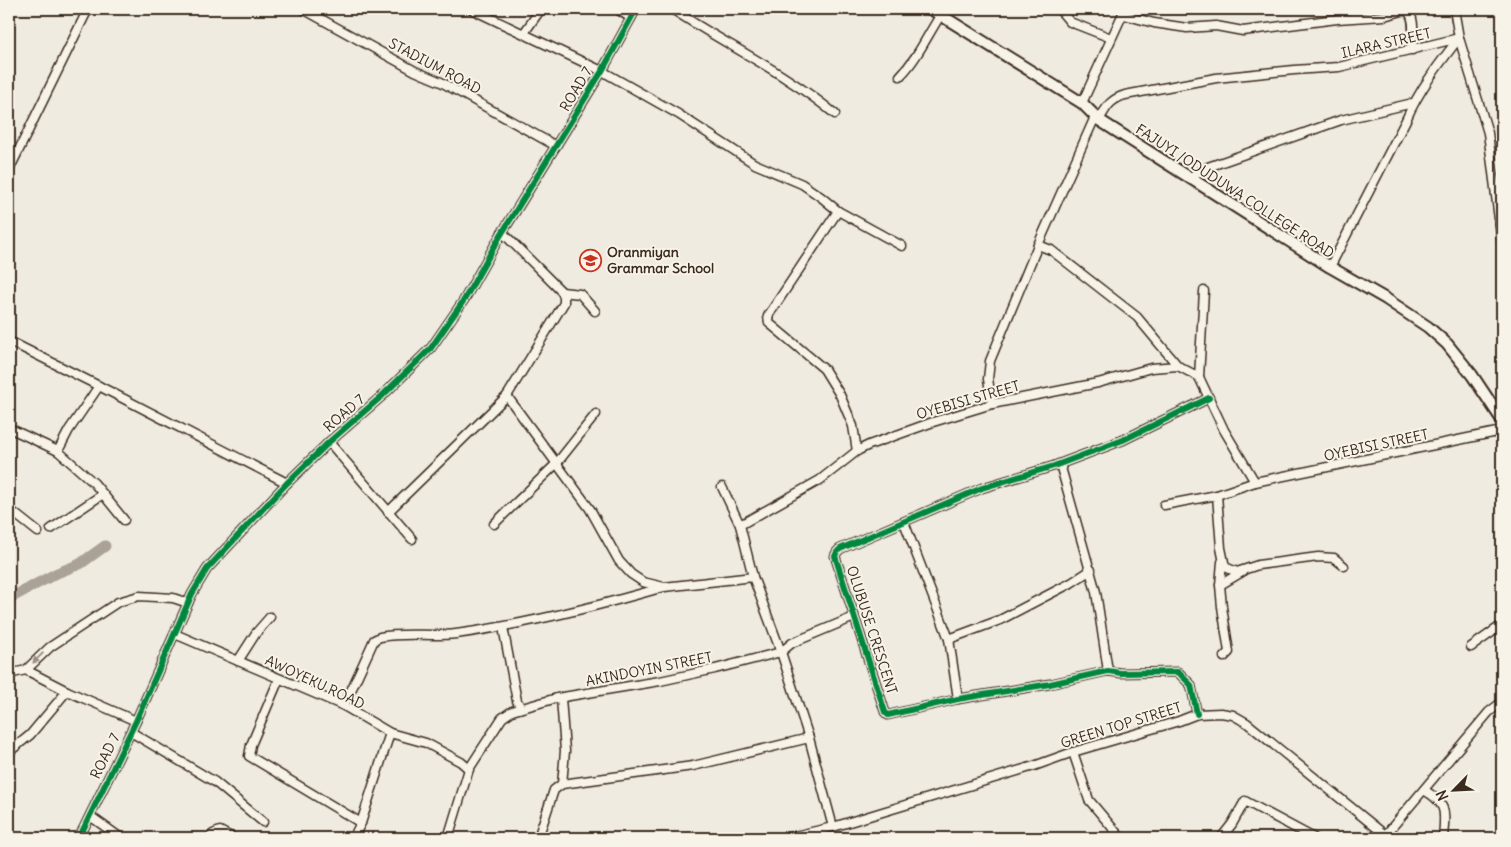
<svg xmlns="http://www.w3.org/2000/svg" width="1511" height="847" font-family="Delius,sans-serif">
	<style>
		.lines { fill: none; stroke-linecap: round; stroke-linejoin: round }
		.river { stroke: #aaa296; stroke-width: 11 }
		.minor-casing { stroke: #3b2a1e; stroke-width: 11 }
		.major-casing { stroke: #3b2a1e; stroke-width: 14 }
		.minor { stroke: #f7f3e8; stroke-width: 8 }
		.major { stroke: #f7f3e8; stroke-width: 10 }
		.cycleway-casing { stroke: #f7f3e8; stroke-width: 9 }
		.cycleway { stroke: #00873e; stroke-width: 6 }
		.oneway { fill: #998e83 }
		.labels { text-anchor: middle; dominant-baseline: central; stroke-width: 4; stroke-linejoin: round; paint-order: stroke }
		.street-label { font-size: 14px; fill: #3b2a1e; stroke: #f7f3e8 }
		.poi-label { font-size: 14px; font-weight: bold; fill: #3b2a1e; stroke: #f7f3e8; text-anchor: start }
	</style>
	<rect width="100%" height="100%" fill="#efebe0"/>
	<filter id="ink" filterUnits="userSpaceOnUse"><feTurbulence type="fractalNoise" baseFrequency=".02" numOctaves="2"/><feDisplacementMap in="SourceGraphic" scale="10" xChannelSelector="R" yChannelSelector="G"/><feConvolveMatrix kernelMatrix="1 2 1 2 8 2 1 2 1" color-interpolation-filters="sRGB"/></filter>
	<g filter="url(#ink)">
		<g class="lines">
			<polyline class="river" points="9,601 14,596 57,573 80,564 105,546"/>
			<defs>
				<g id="minor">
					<polyline points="303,9 415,71 441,82 556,146"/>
					<polyline points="471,9 602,71 678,114 755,164 802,184 821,197 838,211 902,246"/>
					<polyline points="617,9 631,18"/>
					<path d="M672,9C726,45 785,72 835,114"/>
					<polyline points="1059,9 1070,22 1111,38"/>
					<polyline points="1454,9 1459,38 1488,133 1502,243"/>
					<path d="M1124,15L1154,23L1187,28L1216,26L1243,31L1337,19L1384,16L1406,10C1417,16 1412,39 1412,50"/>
					<polyline points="524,33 541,9"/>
					<path d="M900,76C917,59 927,36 940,16"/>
					<polyline points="1082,103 1125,9"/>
					<path d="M1099,120C1107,107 1109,100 1125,95L1216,78L1294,70L1339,67L1459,38C1439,64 1419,90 1406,120L1330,267"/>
					<polyline points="9,170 88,9"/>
					<polyline points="1190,177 1208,167 1341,120 1413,103"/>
					<polyline points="838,211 768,316 769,323 824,369 840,395 853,426 857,451"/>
					<polyline points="1038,245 1051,250 1137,317 1178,366"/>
					<polyline points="562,292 580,294 595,311"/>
					<polyline points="9,341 99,386 287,483"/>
					<polyline points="1199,377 1204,291"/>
					<polyline points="507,396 590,509 619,561 631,574 643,582 664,587 753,577"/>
					<polyline points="992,404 988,379 990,361 1038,245 1095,117"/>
					<polyline points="9,428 58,451 94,483 124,520"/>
					<polyline points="329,442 412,539"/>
					<polyline points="58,451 69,430 99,386"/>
					<polyline points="1060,464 1096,592 1108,671"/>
					<polyline points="722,487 740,525 753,577 781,652 809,738 833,827"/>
					<polyline points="1217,495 1221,548 1225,567 1237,572 1258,565 1318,557 1334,558 1344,566"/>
					<polyline points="1164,505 1217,495 1255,482"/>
					<polyline points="9,509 38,532"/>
					<polyline points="388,512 507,396 564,303 564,297 562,292 502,232"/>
					<polyline points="904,522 949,639 958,699"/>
					<polyline points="494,524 557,463 596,414"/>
					<polyline points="740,525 820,480 857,451 869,445 933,422 992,404 1098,383 1151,368 1178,366 1199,377 1224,430 1255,482 1502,431"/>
					<polyline points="51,529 103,494"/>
					<polyline points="1222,562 1220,585 1222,607 1229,652 1224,657"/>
					<polyline points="1220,585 1242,572"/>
					<polyline points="503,627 517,701 521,708"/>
					<polyline points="175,634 344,706 390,733 426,743 461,762 469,769"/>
					<polyline points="949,639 1000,620 1071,583 1091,570"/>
					<polyline points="1471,647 1502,625"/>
					<polyline points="238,661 256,633 270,617"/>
					<polyline points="26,670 50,647 118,602 139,596 173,598 188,603"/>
					<polyline points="9,674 26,670 67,691 136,721"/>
					<polyline points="279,679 251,745 249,756 361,823"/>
					<polyline points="561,698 565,751 562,784"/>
					<path d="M344,706L374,640L380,637C405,632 431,637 456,634C528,624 595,607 664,587"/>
					<polyline points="1197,714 1191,685 1178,672 1121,673 1108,671 1050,684 958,699 888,715 885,712 835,556 837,552 840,549 982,488 1054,466 1123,440 1209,398"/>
					<polyline points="131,732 215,782 263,822"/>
					<polyline points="9,752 30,735 67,691"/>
					<polyline points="1073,752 1089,800 1121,838"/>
					<path d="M1424,790C1448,804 1445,812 1443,838"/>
					<polyline points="90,816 121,838"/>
					<polyline points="79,838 136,721 192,594 207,569 287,483 329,442 382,396 431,348 464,300 499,238 602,71 636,9"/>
					<polyline points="210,838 213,834 220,831 233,838"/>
					<polyline points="353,838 361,823 390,733"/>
					<polyline points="448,838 469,769 502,718 512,711 557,698 660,681 715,669 781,652 792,643 854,617"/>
					<polyline points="538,838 554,790 562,784 693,766 809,738"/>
					<polyline points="786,838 833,827 1034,766 1073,752 1179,721 1197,714 1221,713 1233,715 1247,723 1389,838"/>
					<polyline points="1221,838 1232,824 1245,801 1314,838"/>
					<polyline points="1383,838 1489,712 1502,702"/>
				</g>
				<polyline id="major" points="931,9 1082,103 1099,120 1330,267 1386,299 1428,327 1447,344 1472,375 1502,420"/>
			</defs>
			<use href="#minor" class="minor-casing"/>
			<use href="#major" class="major-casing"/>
			<use href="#minor" class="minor"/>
			<use href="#major" class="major"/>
			<defs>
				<g id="cycleway">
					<polyline points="1197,714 1191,685 1178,672 1121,673 1108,671 1050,684 958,699 888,715 885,712 835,556 837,552 840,549 982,488 1054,466 1123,440 1209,398"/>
					<polyline points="79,838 136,721 192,594 207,569 287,483 329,442 382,396 431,348 464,300 499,238 602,71 636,9"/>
				</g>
			</defs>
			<use href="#cycleway" class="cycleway-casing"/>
			<use href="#cycleway" class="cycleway"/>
		</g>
		<defs><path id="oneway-solid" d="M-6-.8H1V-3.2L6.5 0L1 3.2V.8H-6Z" transform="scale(1.25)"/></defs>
		<use class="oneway" href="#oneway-solid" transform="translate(38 658) rotate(136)"/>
	</g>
	<defs>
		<symbol id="school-ring" viewBox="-11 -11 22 22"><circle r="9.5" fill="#f7f3e8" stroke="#c8321e" stroke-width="1.5"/><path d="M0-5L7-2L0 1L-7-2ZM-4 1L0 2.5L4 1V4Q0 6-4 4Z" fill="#c8321e"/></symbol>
	</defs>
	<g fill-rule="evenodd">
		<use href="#school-ring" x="578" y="248" width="25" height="25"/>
	</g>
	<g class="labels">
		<g class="street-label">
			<text transform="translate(1386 43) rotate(-13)">ILARA STREET</text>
			<text transform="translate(435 66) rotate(28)">STADIUM ROAD</text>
			<text transform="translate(576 89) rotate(-59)">ROAD 7</text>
			<text transform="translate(1235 191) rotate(33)">FAJUYI /ODUDUWA COLLEGE ROAD</text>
			<text transform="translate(968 400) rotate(-16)">OYEBISI STREET</text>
			<text transform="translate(344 413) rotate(-41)">ROAD 7</text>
			<text transform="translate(1376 445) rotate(-12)">OYEBISI STREET</text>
			<text transform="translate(872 630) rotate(72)">OLUBUSE CRESCENT</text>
			<text transform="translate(649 669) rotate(-11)">AKINDOYIN STREET</text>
			<text transform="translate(315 682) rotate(25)">AWOYEKU ROAD</text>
			<text transform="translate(1121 725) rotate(-17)">GREEN TOP STREET</text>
			<text transform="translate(105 756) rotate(-64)">ROAD 7</text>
		</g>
		<g class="poi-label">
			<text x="607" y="252">Oranmiyan<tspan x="607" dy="16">Grammar School</tspan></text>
		</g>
	</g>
	<rect width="1511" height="847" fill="none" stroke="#f7f3e8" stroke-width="30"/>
	<rect x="15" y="15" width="1481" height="817" fill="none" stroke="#3b2a1e" stroke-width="2" filter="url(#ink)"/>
	<g transform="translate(1454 790) rotate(246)" stroke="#f7f3e8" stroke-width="4" paint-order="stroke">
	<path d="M0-4L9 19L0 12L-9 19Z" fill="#3b2a1e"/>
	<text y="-8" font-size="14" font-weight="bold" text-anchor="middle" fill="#3b2a1e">N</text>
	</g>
</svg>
